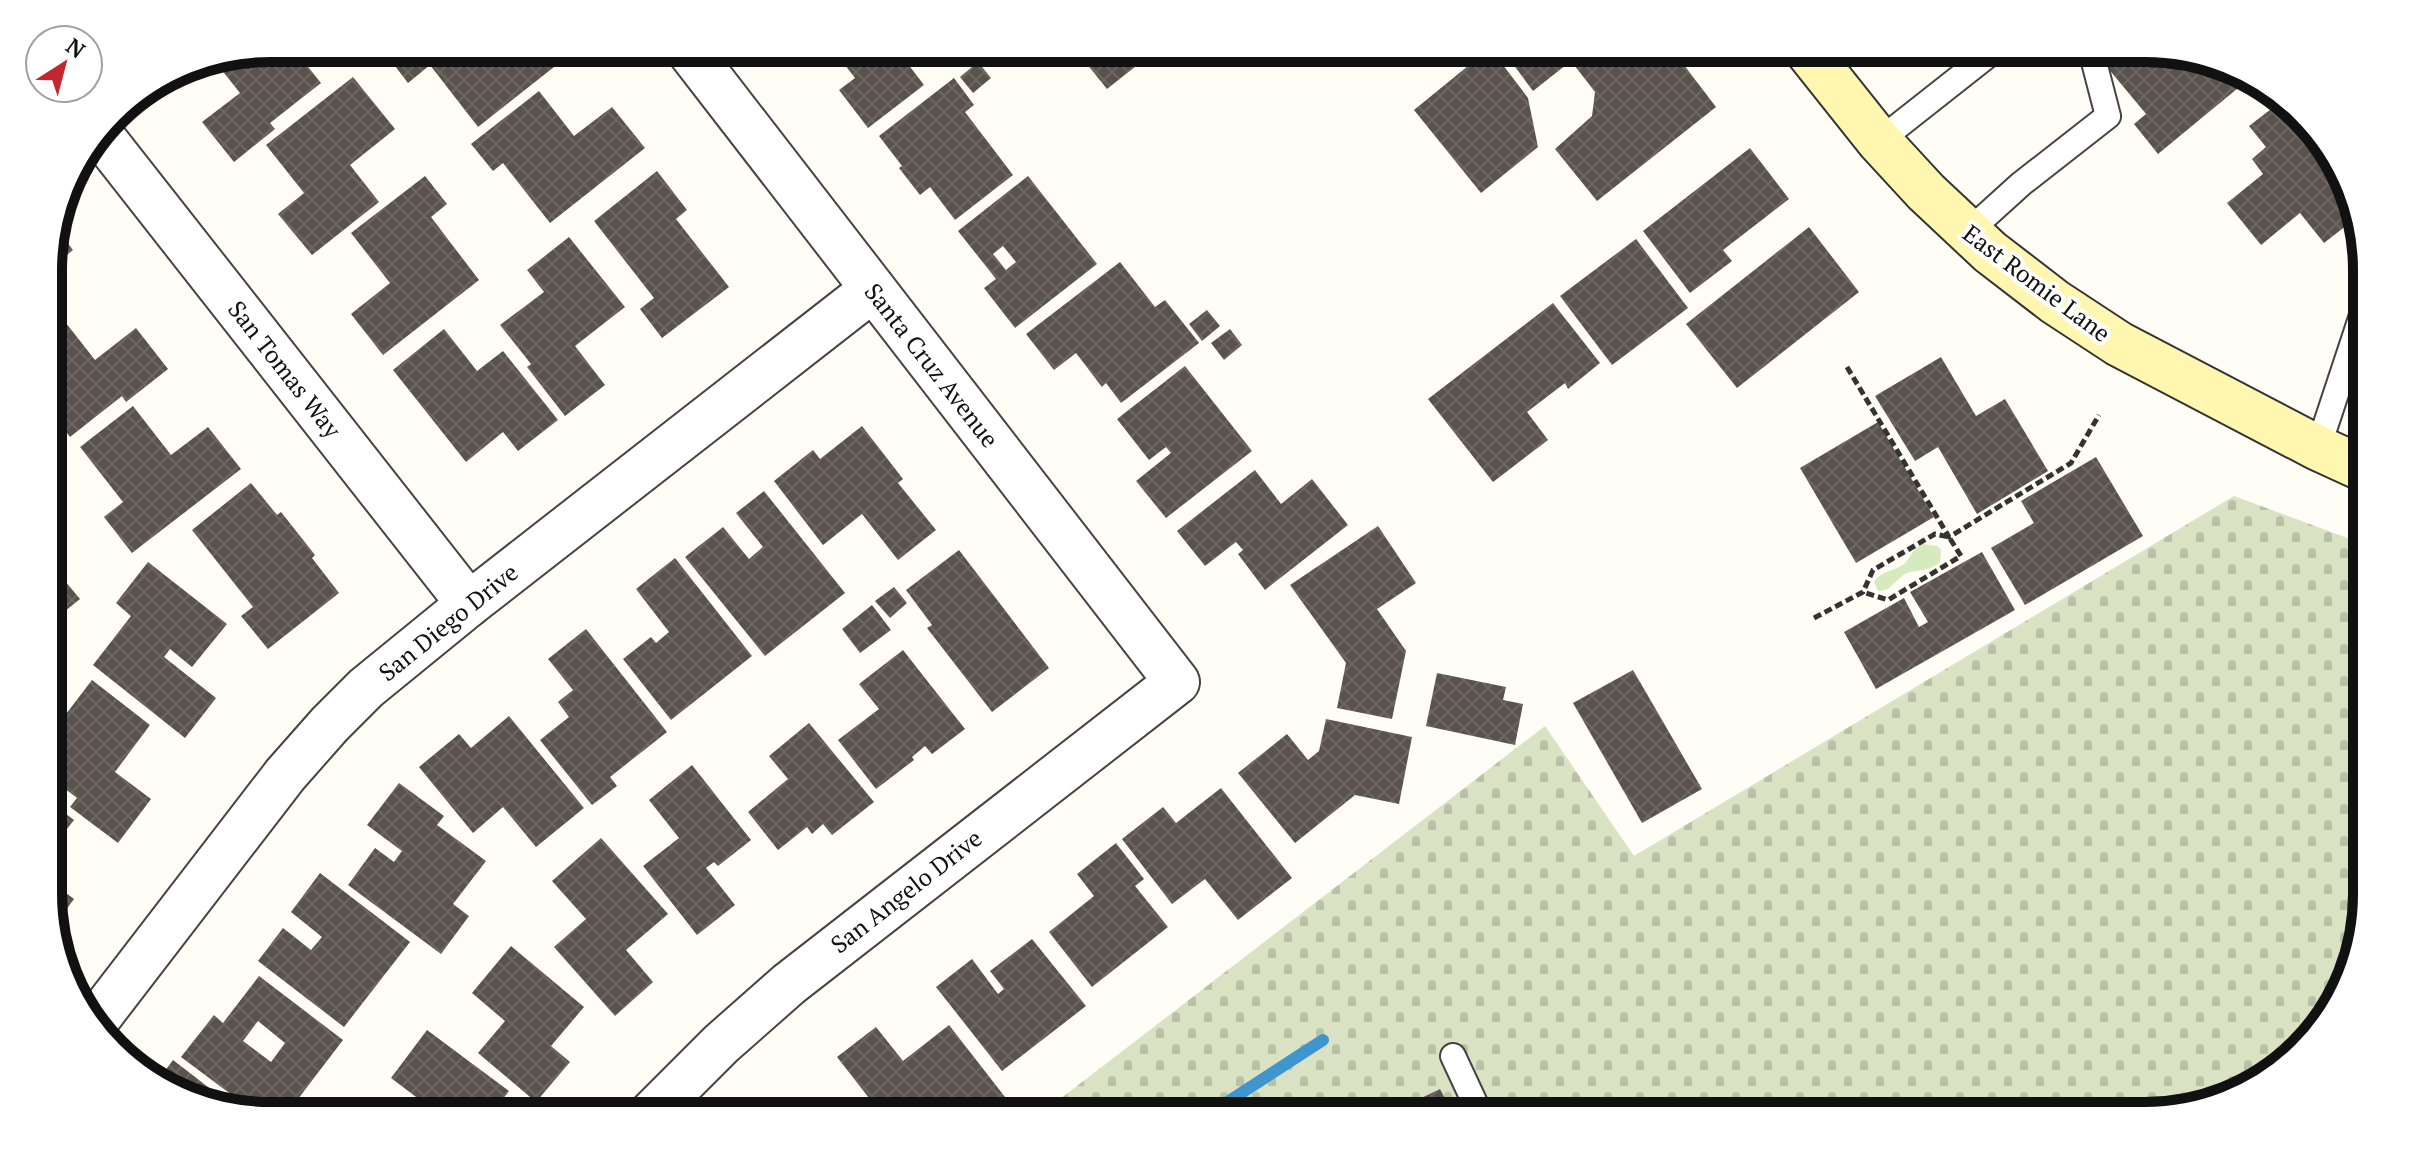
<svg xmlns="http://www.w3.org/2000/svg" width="2415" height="1164" font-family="'PT Serif',serif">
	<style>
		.grass { fill: #d5ebbd }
		.cemetery { fill: url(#cemetery-stones) }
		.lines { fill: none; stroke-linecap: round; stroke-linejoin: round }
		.stream { stroke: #3f96cf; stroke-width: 12 }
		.building { fill: url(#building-cross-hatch); fill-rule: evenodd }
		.service-casing { stroke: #444; stroke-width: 28 }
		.minor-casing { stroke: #444; stroke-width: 48 }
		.secondary-casing { stroke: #333; stroke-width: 48 }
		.path { stroke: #333; stroke-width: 5; stroke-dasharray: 8 4; stroke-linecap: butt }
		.service { stroke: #fff; stroke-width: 24 }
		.minor { stroke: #fff; stroke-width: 44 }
		.secondary { stroke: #fff6b0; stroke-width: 44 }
		.labels { text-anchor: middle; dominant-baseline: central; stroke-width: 8; stroke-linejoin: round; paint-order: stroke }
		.street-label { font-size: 24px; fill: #111; stroke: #fff }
		.rim { fill: none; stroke: #111; stroke-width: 10 }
	</style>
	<defs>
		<pattern id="cemetery-stones" width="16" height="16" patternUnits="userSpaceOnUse" patternTransform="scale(2)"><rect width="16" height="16" fill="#d9e3c4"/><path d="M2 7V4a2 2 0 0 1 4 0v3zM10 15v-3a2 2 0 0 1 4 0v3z" fill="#b9c2a7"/></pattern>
		<pattern id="building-cross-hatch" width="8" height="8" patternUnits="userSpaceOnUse" patternTransform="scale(2)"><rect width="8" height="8" fill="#5a524d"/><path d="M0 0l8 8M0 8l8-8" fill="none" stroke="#6d6662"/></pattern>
	</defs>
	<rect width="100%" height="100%" fill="#fffdf5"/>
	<path class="grass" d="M1923,544L1937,546L1941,550L1940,562C1925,575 1912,567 1901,577C1892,584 1890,591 1878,591L1874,582C1882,570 1893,572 1904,564C1912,557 1911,549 1923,544Z"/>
	<polygon class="cemetery" points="2234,496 2366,545 2367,894 2350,979 2269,1078 2159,1116 1038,1116 1545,726 1634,856"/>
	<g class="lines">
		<polyline class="stream" points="1206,1116 1323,1040"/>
	</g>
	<g class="building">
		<polygon points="270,48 293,48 321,83 270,123 275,129 234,162 202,122 240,93 213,59"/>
		<polygon points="391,48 562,48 568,56 478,127 430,65 408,83 385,53"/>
		<polygon points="832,48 910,48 901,55 924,85 868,128 839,90 855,78"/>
		<polygon points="1074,48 1159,48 1107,89"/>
		<polygon points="1490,48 1528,98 1538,147 1481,193 1414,110"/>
		<polygon points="1501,48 1671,48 1716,107 1597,201 1555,149 1592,116 1595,92 1571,61 1533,91"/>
		<polygon points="2131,48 2150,49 2156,56 2161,51 2230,65 2249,79 2158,154 2134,124 2146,114 2107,67"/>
		<polygon points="978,62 991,78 973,93 960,77"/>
		<polygon points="353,77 395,129 350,165 379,202 312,255 278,214 304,193 266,145"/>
		<polygon points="954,78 974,105 965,112 1013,175 955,220 930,187 920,195 899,168 902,166 879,136"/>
		<polygon points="539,91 574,136 612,107 645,148 550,223 503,163 493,171 471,144"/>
		<polygon points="2279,103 2321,135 2356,218 2324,243 2300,213 2261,245 2227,203 2263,174 2252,159 2266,147 2249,126"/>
		<polygon points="1750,148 1789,199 1723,250 1732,261 1690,293 1643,231"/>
		<polygon points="657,171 687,210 676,219 729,287 662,338 640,309 654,298 594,221"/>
		<polygon points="425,176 447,204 431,217 479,280 383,355 351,314 390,283 351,233"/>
		<path d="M1028,176L1097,264L1015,328L984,288L996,279L958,231ZM1003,246L1016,262L1006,270L993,254Z"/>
		<polygon points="56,227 73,250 49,269 49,255"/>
		<polygon points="1809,227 1859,292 1737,388 1686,324"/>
		<polygon points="569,237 625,307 575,346 605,385 565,416 527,367 531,364 500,325 544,292 527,270"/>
		<polygon points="1636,239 1688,308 1612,365 1560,296"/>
		<polygon points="1120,262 1155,307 1165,300 1199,343 1121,403 1106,383 1102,387 1076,353 1054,370 1026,334"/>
		<polygon points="1553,303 1600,363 1568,389 1565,383 1527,412 1548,440 1493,482 1428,399"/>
		<polygon points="55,309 95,360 136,328 168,369 126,402 122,396 70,437 49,409 49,314"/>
		<polygon points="1207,310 1220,326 1202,341 1189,324"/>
		<polygon points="444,329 477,371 503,351 558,420 518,451 503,432 466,462 393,370"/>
		<polygon points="1230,329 1242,345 1224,360 1211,343"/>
		<polygon points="1941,357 1976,416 2005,399 2048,471 1977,514 1938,447 1915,461 1875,396"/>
		<polygon points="1185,366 1252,451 1166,518 1136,481 1171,453 1166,447 1149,460 1117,419"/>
		<polygon points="133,406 171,455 208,427 241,469 132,553 104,517 123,502 80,447"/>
		<polygon points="1878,422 1934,517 1856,563 1800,468"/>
		<polygon points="862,426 903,479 898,483 936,530 898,560 862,514 823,545 774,481 813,450 820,459"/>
		<polygon points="2096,457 2143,536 2025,605 1991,548 2034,523 2021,501"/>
		<polygon points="1255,470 1281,504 1312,479 1348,525 1265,590 1238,554 1243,550 1236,542 1205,566 1177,531"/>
		<polygon points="251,483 277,515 281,512 315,555 312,558 339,593 268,649 241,616 253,607 192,530"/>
		<polygon points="764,491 845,593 765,656 685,557 723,527 749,559 763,547 736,513"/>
		<polygon points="1378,526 1416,583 1377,609 1406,651 1392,719 1337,708 1346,663 1290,585"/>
		<polygon points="959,550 1049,668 992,712 927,628 932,625 906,590"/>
		<polygon points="1982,552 2015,610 1876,689 1844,632 1904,598 1919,627 1928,622 1910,592"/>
		<polygon points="675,558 752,656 671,720 623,659 651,637 656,643 669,632 636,589"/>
		<polygon points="49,562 80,599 49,624"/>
		<polygon points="148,562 227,624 192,667 170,649 164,657 216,698 185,738 93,665 131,616 116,603"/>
		<polygon points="894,587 907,603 890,618 875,601"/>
		<polygon points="872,605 891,630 860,653 842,629"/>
		<polygon points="586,629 667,732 610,777 617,786 592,805 540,740 569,717 558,702 573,690 548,659"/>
		<polygon points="903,650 965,729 932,754 925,746 912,757 914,760 876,789 838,740 879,709 859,684"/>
		<polygon points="1633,670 1702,789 1642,823 1573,703"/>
		<polygon points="1437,673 1506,687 1503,700 1523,704 1515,745 1426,726"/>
		<polygon points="92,680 150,725 115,772 151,799 118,843 70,807 77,798 50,777 50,735"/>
		<polygon points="509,716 584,808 536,847 503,807 473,833 419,767 459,734 471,748"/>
		<polygon points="1326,719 1412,737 1399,804 1355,795 1295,843 1238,773 1287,734 1308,760 1319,751"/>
		<polygon points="809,723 874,802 832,835 823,824 812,834 807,827 778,850 748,812 788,779 769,756"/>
		<polygon points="692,765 751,840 718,866 714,862 706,868 735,905 697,935 643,866 679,838 649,800"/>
		<polygon points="399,783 444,816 437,825 486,861 453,904 469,916 441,954 348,885 375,848 394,862 402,851 367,825"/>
		<polygon points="1221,788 1292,878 1238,920 1205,879 1172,904 1122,839 1163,807 1176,823"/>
		<polygon points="50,802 74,820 50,851"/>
		<polygon points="601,838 668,914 626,950 653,982 615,1016 554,947 586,919 552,881"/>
		<polygon points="1116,843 1144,879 1135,886 1168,927 1092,987 1049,932 1094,896 1077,874"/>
		<polygon points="320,873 410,942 344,1027 258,961 283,928 311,950 322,937 291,912"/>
		<polygon points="50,881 74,899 52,929 50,923"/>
		<polygon points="1032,939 1086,1006 1002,1071 936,987 972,959 998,994 1004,989 990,971"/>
		<polygon points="511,946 584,1007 551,1046 570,1062 536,1102 478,1053 505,1021 472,993"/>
		<path d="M259,976L343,1040L285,1116L256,1113L181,1057L214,1015L223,1023ZM258,1021L285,1043L271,1062L243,1041Z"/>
		<polygon points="949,1025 1012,1106 999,1116 938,1116 929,1104 913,1116 883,1116 837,1057 876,1027 903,1061"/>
		<polygon points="427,1030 509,1091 490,1116 421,1116 428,1106 391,1078"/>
		<polygon points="173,1060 238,1110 185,1099 159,1079"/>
		<polygon points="1440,1089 1454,1116 1384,1116"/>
		<polygon points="857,1100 871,1116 837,1116"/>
	</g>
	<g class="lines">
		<defs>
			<g id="service">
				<polyline points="1879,141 1997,48"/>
				<polyline points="1968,232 2021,184 2108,116 2094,62 2111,48"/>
				<polyline points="2318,448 2365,306"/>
				<polyline points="1453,1056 1481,1116"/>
			</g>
			<g id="minor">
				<polyline points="100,134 469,604"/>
				<polyline points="92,1026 285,775 330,724 366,688 469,604 873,289"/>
				<polyline points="649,1116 721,1044 789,984 1177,682 687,48"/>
			</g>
			<polyline id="secondary" points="1805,48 1879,141 1926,192 1990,252 2055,302 2119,344 2318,448 2366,470"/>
		</defs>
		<use href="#service" class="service-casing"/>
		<use href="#minor" class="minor-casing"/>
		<use href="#secondary" class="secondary-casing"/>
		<g class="path">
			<polyline points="1847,367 1949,537 2071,463 2099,415"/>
			<polyline points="1814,618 1863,592 1873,570 1935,534 1949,537 1961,556 1888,600 1863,592"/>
		</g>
		<use href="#service" class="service"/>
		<use href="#minor" class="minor"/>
		<use href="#secondary" class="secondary"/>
	</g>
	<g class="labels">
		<g class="street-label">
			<text transform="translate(2037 283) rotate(37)">East Romie Lane</text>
			<text transform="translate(932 365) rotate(52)">Santa Cruz Avenue</text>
			<text transform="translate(285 369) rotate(52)">San Tomas Way</text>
			<text transform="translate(448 622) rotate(-39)">San Diego Drive</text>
			<text transform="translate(906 891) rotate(-38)">San Angelo Drive</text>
		</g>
	</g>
	<path d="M0 0H2415V1164H0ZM270 62H2145A208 208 0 0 1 2353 270V894A208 208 0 0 1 2145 1102H270A208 208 0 0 1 62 894V270A208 208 0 0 1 270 62Z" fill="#fff" fill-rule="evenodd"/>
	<path class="rim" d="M270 62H2145A208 208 0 0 1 2353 270V894A208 208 0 0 1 2145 1102H270A208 208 0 0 1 62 894V270A208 208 0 0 1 270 62Z"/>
	<g transform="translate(64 64) rotate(36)"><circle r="38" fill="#ffffff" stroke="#a0a0a0" stroke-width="2"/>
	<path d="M0-6L14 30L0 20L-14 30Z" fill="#c4262e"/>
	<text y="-12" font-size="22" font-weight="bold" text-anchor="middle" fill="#111111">N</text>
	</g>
</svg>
